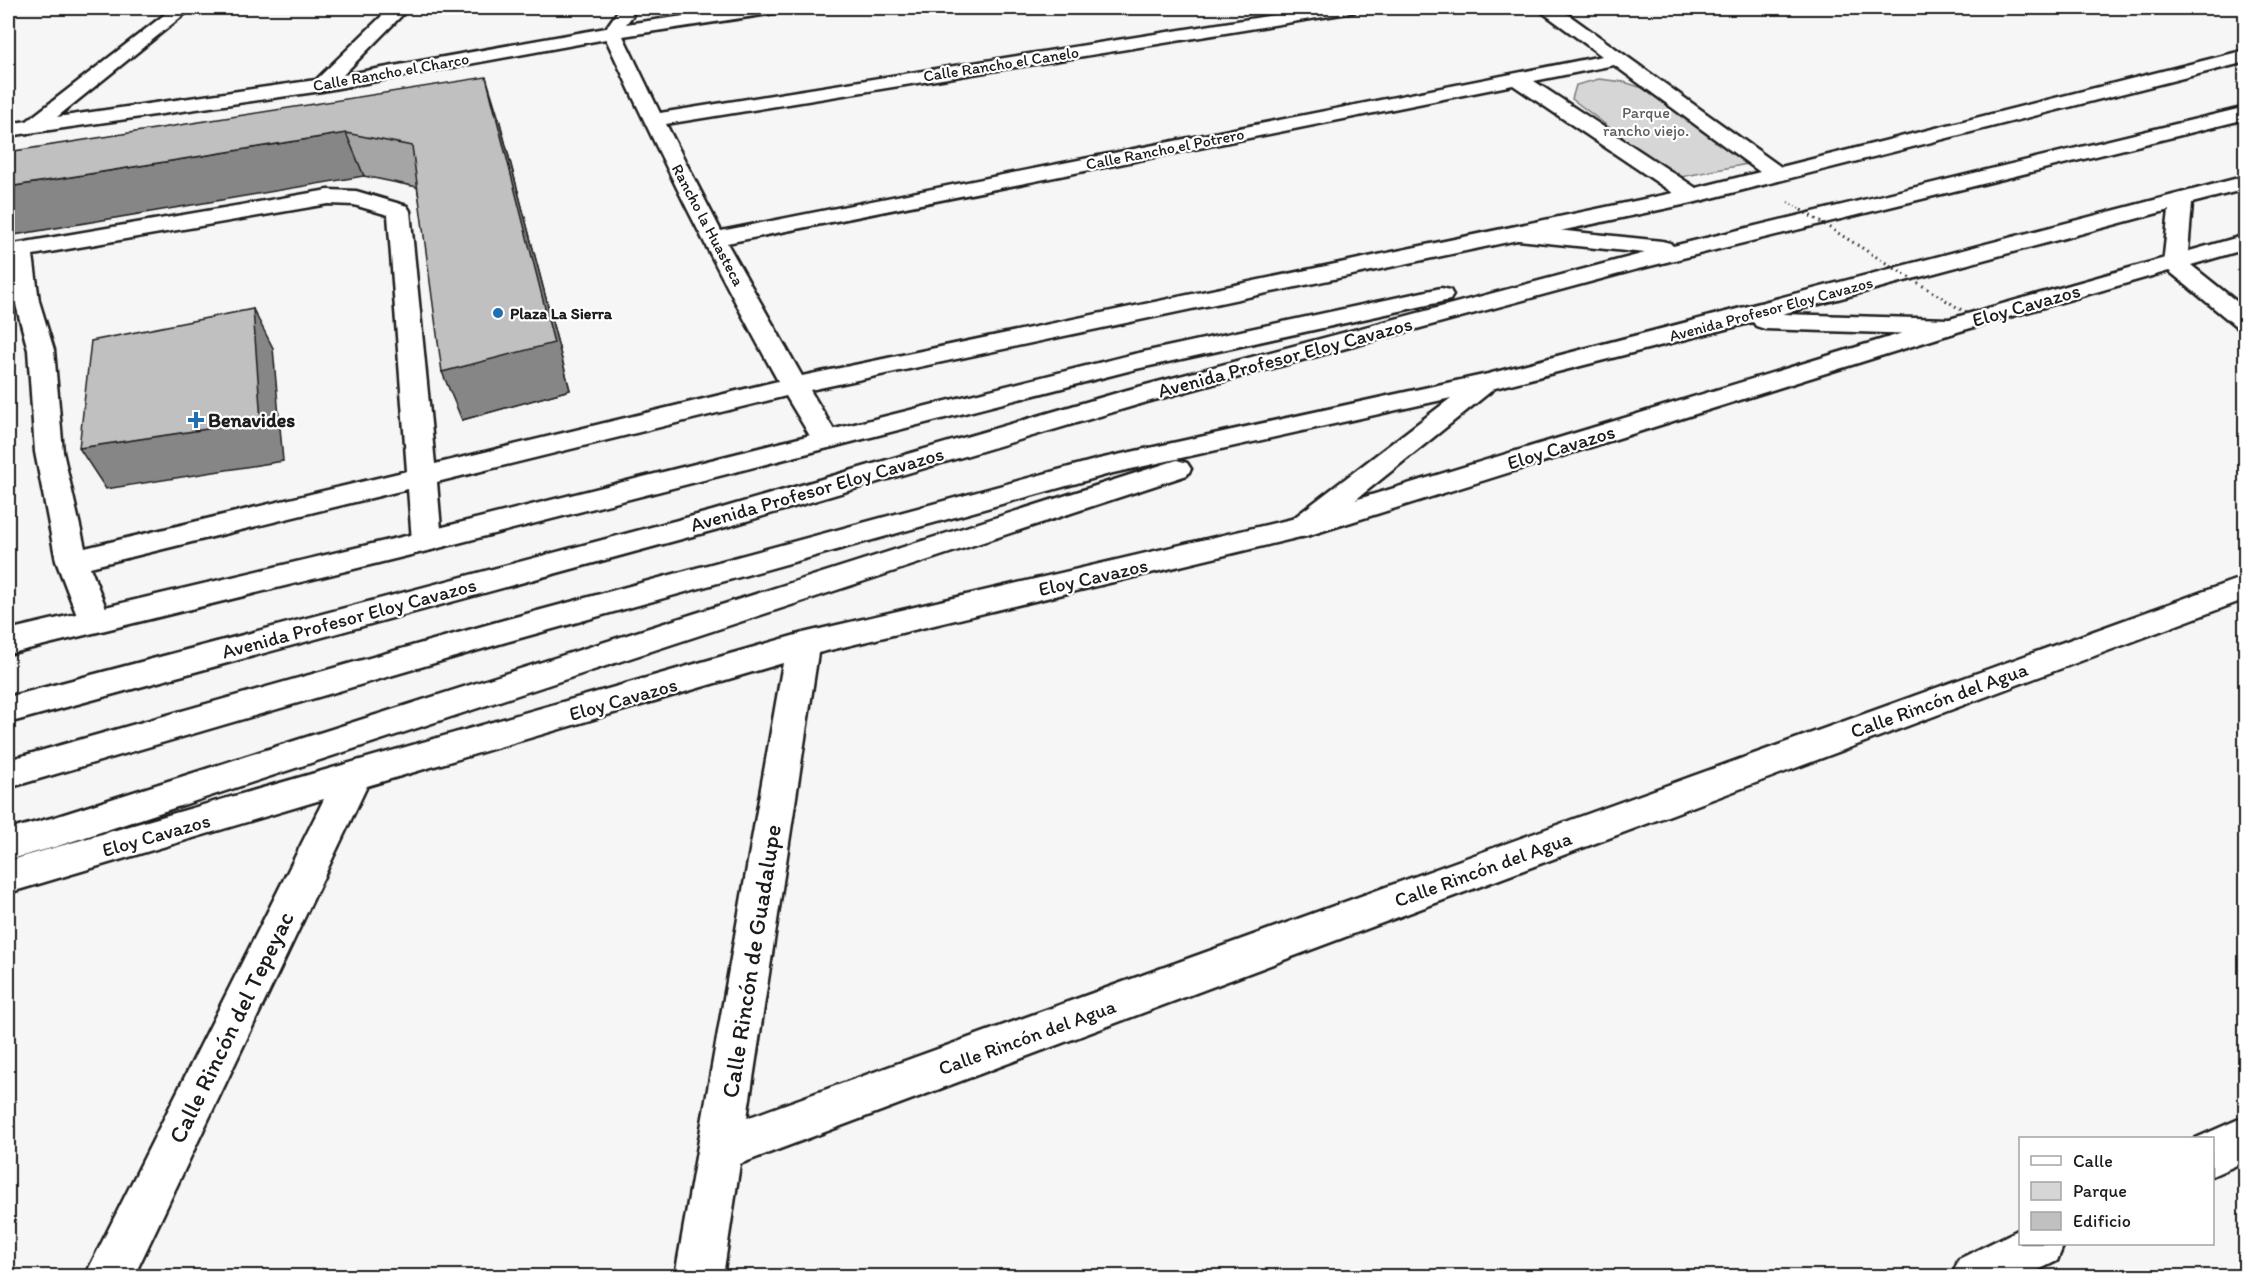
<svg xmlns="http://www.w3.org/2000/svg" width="2253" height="1284" font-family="Itim,sans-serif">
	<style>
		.green { fill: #d6d6d6; stroke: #797979; stroke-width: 1.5 }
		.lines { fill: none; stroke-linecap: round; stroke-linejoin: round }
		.minor-casing { stroke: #1c1c1c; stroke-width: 5 }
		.major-casing { stroke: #1c1c1c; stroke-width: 5 }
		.minor { fill: #fff; fill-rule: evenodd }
		.major { fill: #fff; fill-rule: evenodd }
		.path-bridge-far1 { stroke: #1c1c1c; stroke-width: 2; stroke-dasharray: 1 3; stroke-linecap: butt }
		.path-bridge { stroke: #1c1c1c; stroke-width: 3; stroke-dasharray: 1.5 4; stroke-linecap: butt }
		.wall { fill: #a5a5a5; stroke: #1c1c1c; stroke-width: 1.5 }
		.shaded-wall { fill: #868686; stroke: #1c1c1c; stroke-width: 1.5 }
		.building { fill: #c0c0c0; stroke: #1c1c1c; stroke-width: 1.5 }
		.poi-dot { fill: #1f6fb2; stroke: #fff; stroke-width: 2 }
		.labels { text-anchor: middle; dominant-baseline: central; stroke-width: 4.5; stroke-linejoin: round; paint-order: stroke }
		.far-street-label { font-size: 16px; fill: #1c1c1c; stroke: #fff }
		.far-park-label { font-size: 16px; fill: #5d5d5d; stroke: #fff }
		.far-poi-label { font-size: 16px; font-weight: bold; fill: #1c1c1c; stroke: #fff; text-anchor: start }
		.street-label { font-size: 20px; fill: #1c1c1c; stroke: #fff }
		.poi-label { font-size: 20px; font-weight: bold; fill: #1c1c1c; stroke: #fff; text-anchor: start }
		.near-street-label { font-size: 24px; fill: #1c1c1c; stroke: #fff }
	</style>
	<rect width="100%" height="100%" fill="#f6f6f6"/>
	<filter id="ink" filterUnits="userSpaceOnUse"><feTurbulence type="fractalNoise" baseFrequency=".0167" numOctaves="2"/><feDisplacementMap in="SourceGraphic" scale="12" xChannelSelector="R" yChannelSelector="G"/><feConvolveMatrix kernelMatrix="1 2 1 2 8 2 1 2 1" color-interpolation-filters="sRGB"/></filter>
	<g filter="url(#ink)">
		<polygon class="green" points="1599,79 1624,82 1652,91 1747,164 1676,178 1572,99 1576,85"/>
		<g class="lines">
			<defs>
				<g id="minor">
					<path d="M173,8H192L57,117L316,80L390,8H409L343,75L606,28L618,11H630L633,15L626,24L742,8H784L781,12L775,13L623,36L660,113L1318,8H1357L1354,12L1348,13L666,124L721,231L1602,56L1542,12L1539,8H1559L1781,167L2246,50V62L1692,203L810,390L840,440L836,446L826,448L816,446L786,396L437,482L442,541L438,548L427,551L416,548L412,541L408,489L90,567L111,621L106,629L95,632L84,629L79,621L56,561L35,452L28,350L15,301L8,245L328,190L356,191L407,206L410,211L435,464L778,381C716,269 659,155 606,39L322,91L8,136V124L27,121ZM1614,65L1760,172L1696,188L1534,81ZM1513,85L1673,193L802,376L727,243ZM328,204L354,205L388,215L407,471L85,548L63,452L54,350L39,301L33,255Z"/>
					<polygon points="2246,235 2246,249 2191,265 2246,309 2246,329 2237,327 2169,271 1957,332 1313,534 818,653 747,1118 2246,576 2246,599 740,1164 723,1276 675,1276 783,663 367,786 134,1276 85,1276 324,799 8,893 8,861 803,633 1296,518 1939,322"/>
					<polygon points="2246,1116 2246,1161 2212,1176 2212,1138 2196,1138"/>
					<polygon points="2020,1229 2020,1244 2064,1244 2057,1261 2026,1276 1952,1276 1959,1259"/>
				</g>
				<g id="major">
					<polygon points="2246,107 2246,119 1634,270 1147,402 733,525 8,723 8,697 712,511 1127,390 1645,253 1518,240 1510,238 1506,233 1510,228 1518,226 1662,241 1670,243 1673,246"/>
					<polygon points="2246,176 2246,189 2192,203 2187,264 2183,269 2175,271 2167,269 2163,264 2169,210 1782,314 1948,319 1957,322 1961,327 1957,332 1948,335 1765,329 1756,326 1753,322 1495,388 1313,534 1302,537 1291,534 1287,527 1291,520 1451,398 1113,473 506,642 8,788 8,760 504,620 1099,459 1488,374"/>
					<polygon points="1441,288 1450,290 1453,295 1450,300 1136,369 427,551 8,654 8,630 427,531 1134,354"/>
					<polygon points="1177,460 1187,463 1191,469 1187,475 55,847 8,860 8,830 55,817"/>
				</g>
			</defs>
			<use href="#minor" class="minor-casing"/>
			<use href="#major" class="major-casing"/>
			<use href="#minor" class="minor"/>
			<use href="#major" class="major"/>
			<polyline class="path-bridge-far1" points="1788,202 1803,211"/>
			<polyline class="path-bridge" points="1801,210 1968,314"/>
		</g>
		<polygon class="wall" points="499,119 570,390 462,420 417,187 364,176 8,152"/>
		<g class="shaded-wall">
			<polygon points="486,77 499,119 570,390 462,420 442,372"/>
			<polygon points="346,133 364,176 8,236 8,187"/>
			<polygon points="253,309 273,348 283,461 106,489 79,448"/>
		</g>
		<g class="building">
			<polygon points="486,77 554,343 442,372 412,146 346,133 8,187 8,152"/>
			<polygon points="253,309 261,421 79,448 91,341"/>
		</g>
	</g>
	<g class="poi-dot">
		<circle cx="498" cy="313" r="6"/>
		<path d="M193 411h6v6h6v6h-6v6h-6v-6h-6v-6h6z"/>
	</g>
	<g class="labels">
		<g class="far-street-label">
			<text transform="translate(1001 64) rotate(-9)">Calle Rancho el Canelo</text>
			<text transform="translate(391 72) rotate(-10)">Calle Rancho el Charco</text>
			<text transform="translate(1165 149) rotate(-11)">Calle Rancho el Potrero</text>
			<text transform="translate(708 225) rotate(62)">Rancho la Huasteca</text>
			<text transform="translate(1771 309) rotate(-15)">Avenida Profesor Eloy Cavazos</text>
		</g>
		<g class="far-park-label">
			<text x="1646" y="112">Parque<tspan x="1646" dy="18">rancho viejo.</tspan></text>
		</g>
		<g class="far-poi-label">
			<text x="510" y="313">Plaza La Sierra</text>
		</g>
		<g class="street-label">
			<text transform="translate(2026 305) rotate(-16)">Eloy Cavazos</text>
			<text transform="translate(1285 357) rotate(-15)">Avenida Profesor Eloy Cavazos</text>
			<text transform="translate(1561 447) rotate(-17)">Eloy Cavazos</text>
			<text transform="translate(817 489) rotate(-16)">Avenida Profesor Eloy Cavazos</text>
			<text transform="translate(1093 577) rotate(-13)">Eloy Cavazos</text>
			<text transform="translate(349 618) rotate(-15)">Avenida Profesor Eloy Cavazos</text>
			<text transform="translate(623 699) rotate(-16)">Eloy Cavazos</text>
			<text transform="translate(1939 700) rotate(-20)">Calle Rincón del Agua</text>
			<text transform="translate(156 835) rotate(-16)">Eloy Cavazos</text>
			<text transform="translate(1483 869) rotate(-20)">Calle Rincón del Agua</text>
			<text transform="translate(1027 1037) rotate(-20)">Calle Rincón del Agua</text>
		</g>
		<g class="poi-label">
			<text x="208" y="420">Benavides</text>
		</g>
		<g class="near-street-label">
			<text transform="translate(751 961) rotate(-81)">Calle Rincón de Guadalupe</text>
			<text transform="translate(231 1027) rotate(-64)">Calle Rincón del Tepeyac</text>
		</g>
	</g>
	<rect width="2253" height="1284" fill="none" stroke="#fff" stroke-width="30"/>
	<rect x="15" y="15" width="2223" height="1254" fill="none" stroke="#1c1c1c" stroke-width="2" filter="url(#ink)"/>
	<rect x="2019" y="1137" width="195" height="108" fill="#ffffff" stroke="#a4a4a4" stroke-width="1.5"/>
	<rect x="2031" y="1156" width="30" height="9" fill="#ffffff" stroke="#a4a4a4" stroke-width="1.5"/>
	<text x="2073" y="1167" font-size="18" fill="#1c1c1c">Calle</text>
	<rect x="2031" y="1182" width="30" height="18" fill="#d6d6d6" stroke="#a4a4a4" stroke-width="1.5"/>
	<text x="2073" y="1197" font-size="18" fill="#1c1c1c">Parque</text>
	<rect x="2031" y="1212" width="30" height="18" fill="#c0c0c0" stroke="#a4a4a4" stroke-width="1.5"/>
	<text x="2073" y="1227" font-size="18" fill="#1c1c1c">Edificio</text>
</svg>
